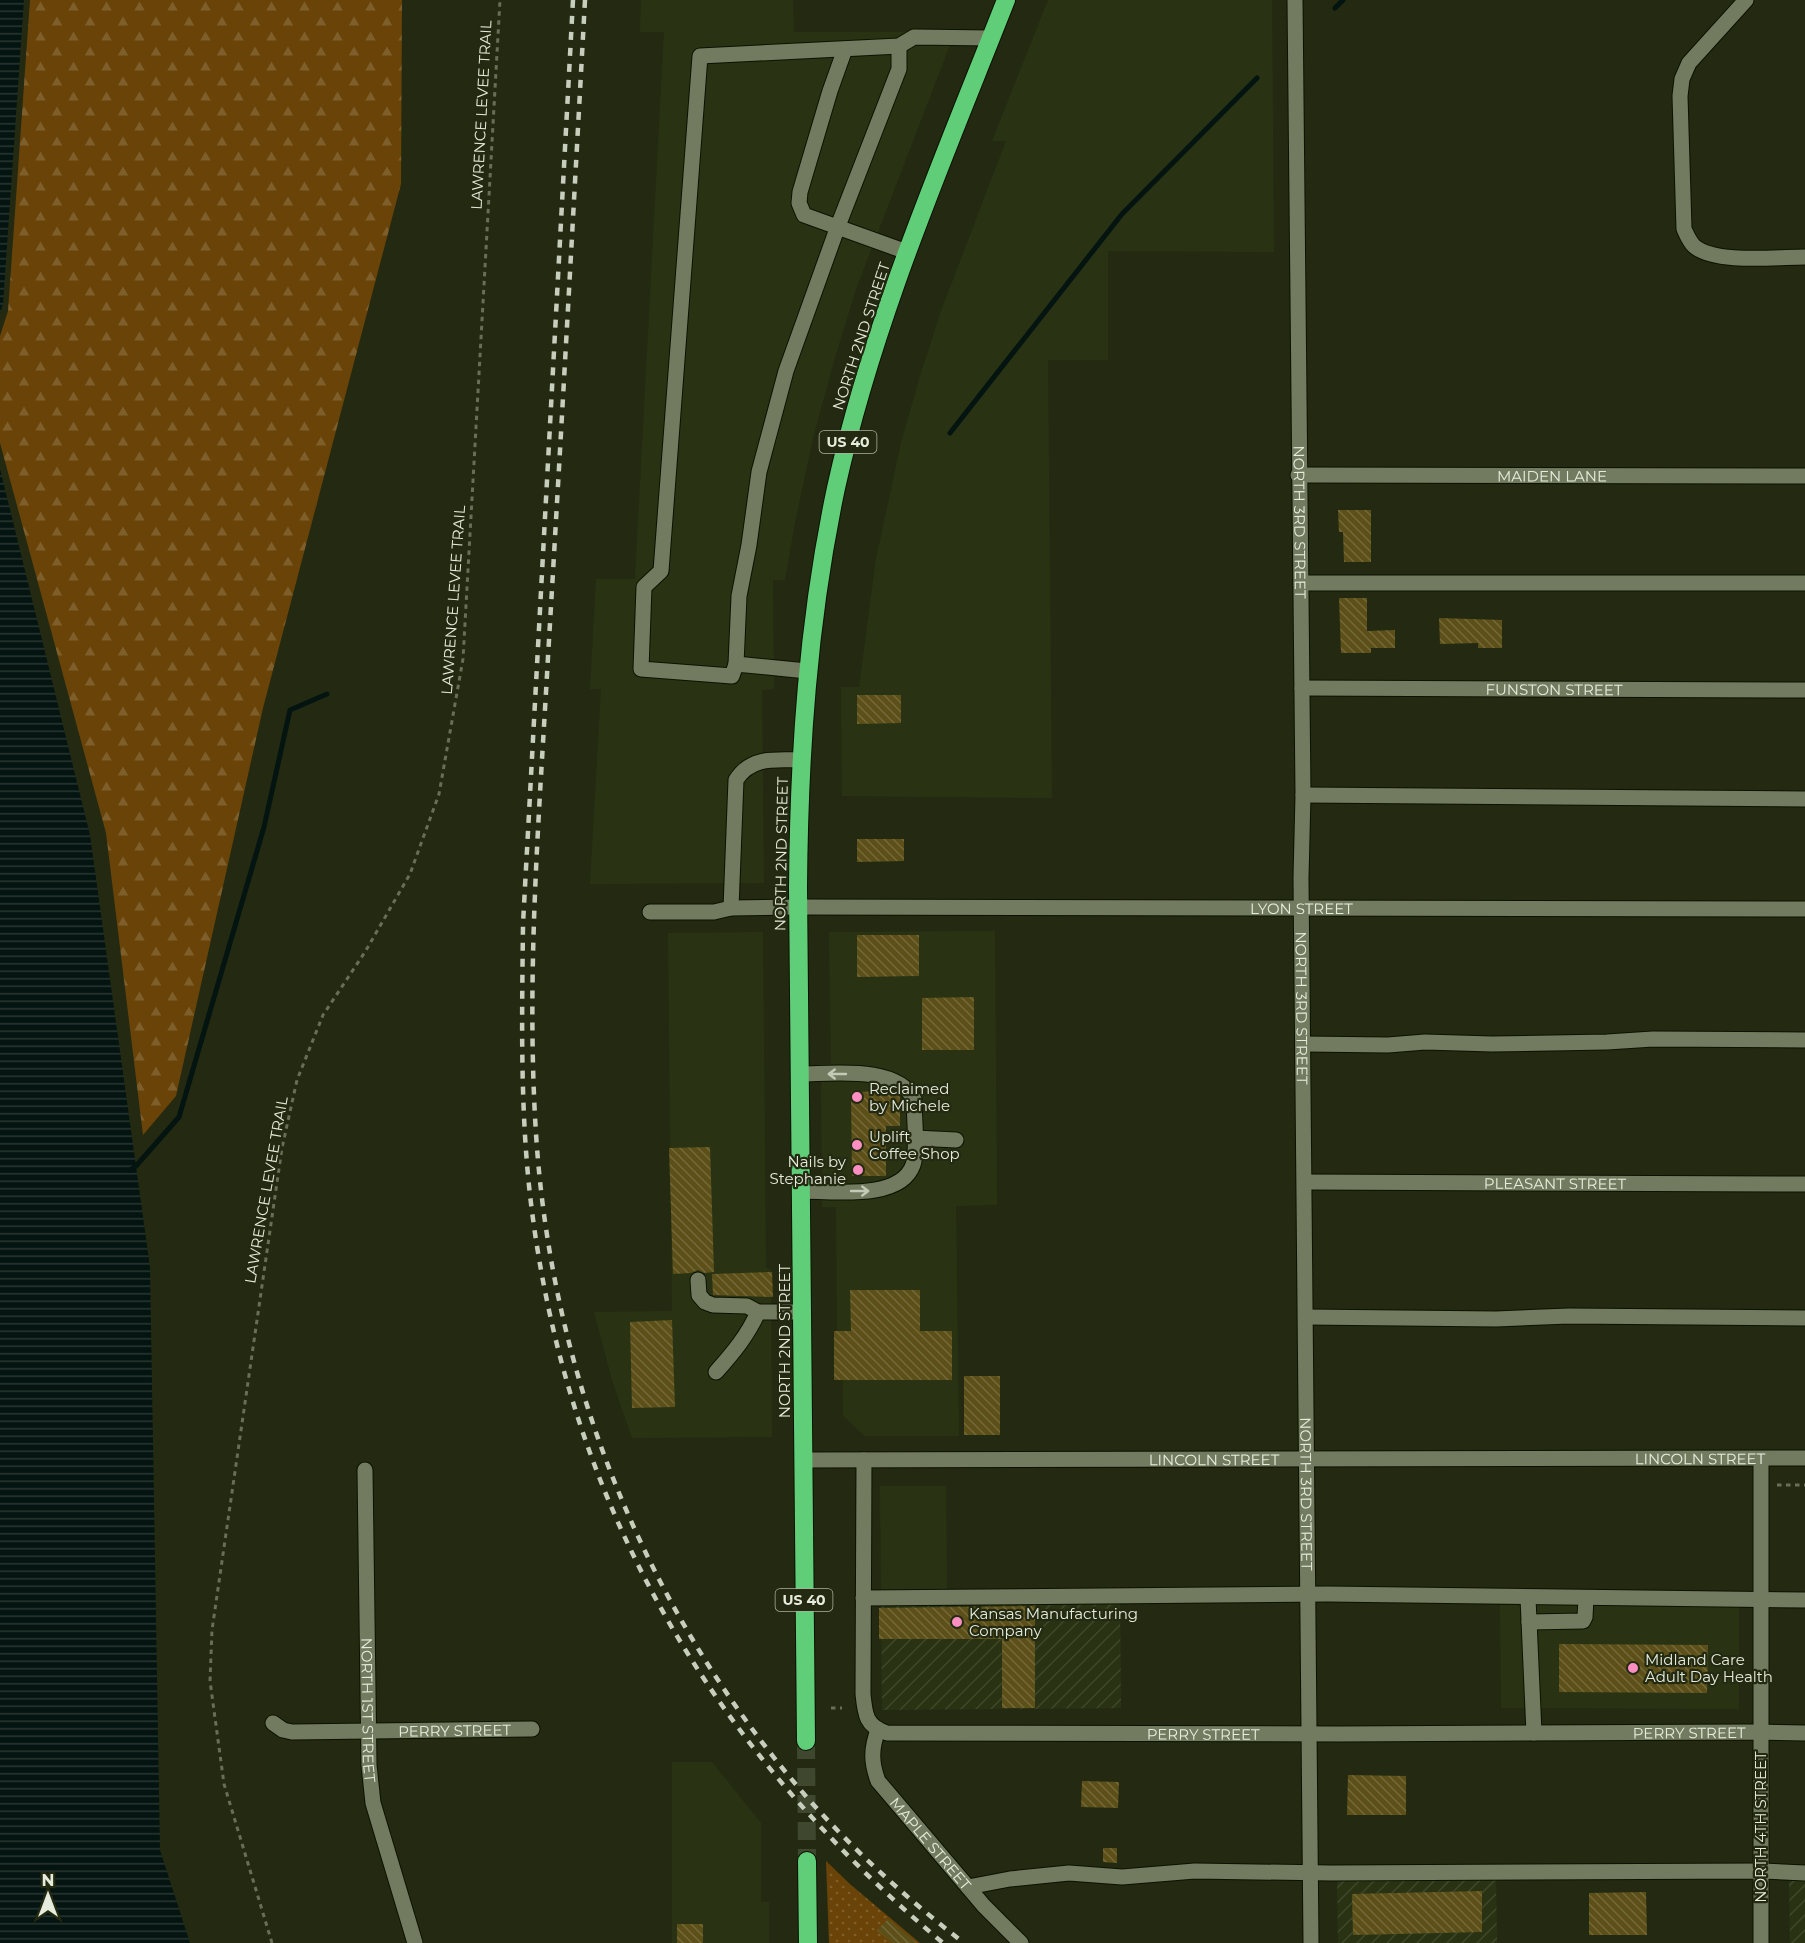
<svg xmlns="http://www.w3.org/2000/svg" width="1805" height="1943" font-family="Montserrat,sans-serif">
	<style>
		.built { fill: #293313 }
		.industrial { fill: url(#industrial-furrows) }
		.grass { fill: url(#grass-dots) }
		.forest { fill: url(#forest-firs) }
		.water { fill: url(#water-rules) }
		.lines { fill: none; stroke-linecap: round; stroke-linejoin: round }
		.stream { stroke: #041410; stroke-width: 5 }
		.building { fill: url(#building-back-hatch) }
		.highway-tunnel { stroke: #40472f; stroke-width: 18; stroke-dasharray: 18 9; stroke-linecap: butt }
		.minor-casing { stroke: #0c1200; stroke-width: 17 }
		.highway-casing { stroke: #0c1200; stroke-width: 20 }
		.path { stroke: #686e58; stroke-width: 3; stroke-dasharray: 4.5 4.5; stroke-linecap: butt }
		.minor { stroke: #727b5f; stroke-width: 15 }
		.highway { stroke: #60cd79; stroke-width: 18 }
		.rail { stroke: #c8cebd; stroke-width: 4.5; stroke-dasharray: 8 8; stroke-linecap: butt }
		.oneway { stroke: #c3cab6 }
		.poi-dot { fill: #fd8ec1; stroke: #232a11; stroke-width: 2 }
		.labels { text-anchor: middle; dominant-baseline: central; stroke-width: 4.5; stroke-linejoin: round; paint-order: stroke }
		.shield { fill: #232a11; stroke: #acb29f; stroke-width: 1.5 }
		.shield-label { font-size: 14px; font-weight: bold; fill: #e6ecdc }
		.street-label { font-size: 15px; fill: #e6ecdc; stroke: #232a11 }
		.poi-label { font-size: 15px; fill: #e6ecdc; stroke: #232a11; text-anchor: start }
	</style>
	<defs>
		<pattern id="industrial-furrows" width="10" height="10" patternUnits="userSpaceOnUse" patternTransform="scale(1.5)"><rect width="10" height="10" fill="#293313"/><path d="M-1 1l2-2M0 10L10 0M9 11l2-2" fill="none" stroke="#3e472a"/></pattern>
		<pattern id="grass-dots" width="8" height="8" patternUnits="userSpaceOnUse" patternTransform="scale(1.5)"><rect width="8" height="8" fill="#694307"/><path d="M2 2h.1M6 6h.1" fill="none" stroke="#7e5e2b" stroke-width="1.8" stroke-linecap="round"/></pattern>
		<pattern id="forest-firs" width="22" height="20" patternUnits="userSpaceOnUse" patternTransform="scale(1.5)"><rect width="22" height="20" fill="#694307"/><path d="M5 1l3.5 6h-7zM16 11l3.5 6h-7z" fill="#7e5e2b"/></pattern>
		<pattern id="water-rules" width="6" height="5" patternUnits="userSpaceOnUse" patternTransform="scale(1.5)"><rect width="6" height="5" fill="#041410"/><path d="M0 2.5h6" fill="none" stroke="#293632"/></pattern>
		<pattern id="building-back-hatch" width="6" height="6" patternUnits="userSpaceOnUse" patternTransform="scale(1.5)"><rect width="6" height="6" fill="#5c5018"/><path d="M-1 5l2 2M0 0l6 6M5-1l2 2" fill="none" stroke="#736939"/></pattern>
	</defs>
	<rect width="100%" height="100%" fill="#232a11"/>
	<g class="built">
		<polygon points="641,0 793,0 794,32 955,32 856,289 834,361 814,434 795,522 785,580 773,580 774,689 762,690 764,883 590,884 601,689 590,689 596,579 635,579 664,32 640,32"/>
		<polygon points="1048,0 1272,0 1274,252 1108,251 1108,360 1048,360 1052,798 842,796 841,687 859,687 876,559 901,443 920,376 941,311 1006,141 992,141"/>
		<polygon points="995,931 997,1205 956,1206 959,1436 865,1436 843,1416 842,1331 837,1331 836,1207 822,1207 821,1064 831,1064 829,932"/>
		<polygon points="763,932 766,1268 771,1269 772,1437 632,1438 612,1380 594,1312 672,1311 668,933"/>
		<polygon points="880,1486 946,1486 947,1589 881,1590"/>
		<polygon points="1500,1605 1739,1605 1739,1709 1501,1708"/>
		<polygon points="672,1762 712,1762 761,1823 761,1902 769,1902 769,1943 672,1943"/>
	</g>
	<g class="industrial">
		<polygon points="1120,1604 1121,1708 882,1710 881,1606"/>
		<polygon points="1337,1878 1496,1878 1497,1943 1338,1943"/>
		<polygon points="1789,1880 1805,1880 1805,1943 1790,1943"/>
	</g>
	<polygon class="grass" points="826,1861 851,1885 920,1943 829,1943"/>
	<polygon class="forest" points="30,0 402,0 401,184 263,708 176,1096 143,1135 106,833 0,443 0,336 8,311"/>
	<g class="water">
		<polygon points="0,0 24,0 3,304 0,313"/>
		<polygon points="0,469 90,835 150,1267 160,1850 190,1943 0,1943"/>
	</g>
	<g class="lines">
		<g class="stream">
			<polyline points="1335,8 1343,0"/>
			<polyline points="950,433 1122,214 1257,78"/>
			<polyline points="130,1170 136,1166 179,1117 264,827 290,710 327,694"/>
		</g>
	</g>
	<g class="building">
		<polygon points="1338,510 1371,510 1371,562 1344,562 1343,532 1339,532"/>
		<polygon points="1339,598 1367,598 1367,631 1395,630 1395,648 1371,648 1371,653 1341,653"/>
		<polygon points="1439,618 1502,620 1502,648 1478,648 1478,643 1440,644"/>
		<polygon points="857,695 901,695 901,723 857,724"/>
		<polygon points="857,839 904,839 904,861 857,862"/>
		<polygon points="857,935 919,935 919,976 857,977"/>
		<polygon points="974,997 974,1050 922,1050 922,998"/>
		<polygon points="892,1091 900,1097 900,1126 886,1126 886,1176 852,1176 851,1092"/>
		<polygon points="710,1147 714,1272 704,1273 698,1270 691,1273 673,1274 669,1148"/>
		<polygon points="772,1272 773,1297 713,1295 712,1274"/>
		<polygon points="850,1290 920,1290 920,1331 952,1331 952,1380 834,1380 834,1331 851,1331"/>
		<polygon points="672,1320 675,1407 632,1408 630,1322"/>
		<rect x="964" y="1376" width="36" height="59"/>
		<polygon points="1035,1606 1035,1708 1002,1708 1002,1639 879,1639 879,1608"/>
		<polygon points="1559,1644 1708,1645 1707,1693 1559,1692"/>
		<polygon points="1348,1775 1406,1776 1406,1815 1347,1815"/>
		<polygon points="1082,1781 1119,1782 1118,1808 1081,1807"/>
		<polygon points="1103,1848 1117,1848 1117,1863 1103,1862"/>
		<polygon points="1482,1891 1482,1932 1353,1935 1352,1894"/>
		<polygon points="1646,1892 1647,1935 1589,1935 1589,1893"/>
		<polygon points="888,1919 917,1943 892,1943 877,1930"/>
		<rect x="677" y="1924" width="26" height="19"/>
	</g>
	<g class="lines">
		<polyline class="highway-tunnel" points="806,1741 807,1861"/>
		<defs>
			<g id="minor">
				<path id="s1" d="M1295,0L1303,795L1301,878L1311,1943"/>
				<path d="M1746,0L1689,63L1682,79L1680,96L1684,229C1687,235 1689,241 1694,246C1714,264 1777,257 1805,257"/>
				<polyline points="845,49 830,91 800,192 799,203 804,215 907,252"/>
				<path id="s2" d="M1298,475L1805,476"/>
				<polyline points="1301,583 1805,583"/>
				<polyline points="736,664 739,596 749,545 759,472 786,371 838,226 899,69 899,46"/>
				<polyline points="807,671 736,664 732,676 641,669 644,587 661,571 700,56 899,46 914,37 991,38"/>
				<path id="s3" d="M1302,688L1805,690"/>
				<polyline points="1303,795 1805,799"/>
				<path d="M731,908L736,780C751,756 775,760 800,760"/>
				<path id="s4" d="M650,912H714L731,908L798,907L1805,909"/>
				<polyline points="1304,1044 1388,1045 1425,1042 1492,1044 1607,1042 1653,1039 1805,1040"/>
				<path d="M800,1074C833,1074 896,1065 914,1099C914,1116 918,1150 913,1165C900,1201 832,1191 801,1191"/>
				<polyline points="915,1138 956,1140"/>
				<path id="s5" d="M1305,1182L1805,1184"/>
				<polyline points="698,1280 699,1295 705,1302 713,1305 747,1306 758,1312 803,1312"/>
				<polyline points="1306,1317 1496,1319 1569,1316 1805,1318"/>
				<path d="M716,1372C733,1353 748,1335 758,1312"/>
				<path id="s6" d="M803,1460L1805,1458"/>
				<path id="s7" d="M864,1460L863,1694C865,1715 866,1726 887,1733L1338,1734L1749,1732L1805,1733"/>
				<path id="s8" d="M365,1470L369,1765L373,1803L415,1943"/>
				<polyline points="863,1598 1327,1594 1805,1600"/>
				<polyline points="1528,1598 1534,1733"/>
				<polyline points="1529,1622 1583,1621 1585,1617 1586,1598"/>
				<path id="s9" d="M273,1723L283,1730L292,1732L532,1729"/>
				<path id="s10" d="M878,1730C871,1749 871,1762 878,1781L984,1906L1021,1943"/>
				<polyline points="968,1887 1010,1879 1069,1873 1122,1877 1195,1871 1331,1873 1761,1871 1805,1873"/>
				<polyline points="1761,1943 1761,1459"/>
			</g>
			<g id="highway">
				<path d="M806,1741L798,888C799,753 808,620 836,488C873,320 943,160 1006,0"/>
				<polyline points="807,1861 808,1943"/>
			</g>
		</defs>
		<use href="#minor" class="minor-casing"/>
		<use href="#highway" class="highway-casing"/>
		<g class="path">
			<polyline points="1777,1485 1805,1485"/>
			<polyline points="831,1708 842,1708"/>
			<polyline points="272,1943 224,1784 210,1681 212,1630 282,1148 297,1080 323,1015 365,952 410,874 439,794 463,659 500,0"/>
		</g>
		<use href="#minor" class="minor"/>
		<use href="#highway" class="highway"/>
		<g class="rail">
			<path d="M573,0L523,924C522,1015 520,1105 530,1195C565,1500 709,1747 943,1943"/>
			<path d="M585,0C573,219 561,438 548,657C539,820 525,985 537,1148C555,1386 648,1613 804,1794C851,1848 907,1899 964,1943"/>
		</g>
	</g>
	<defs><path id="oneway-shaft" d="M-6 0H5M1.5-3L5.5 0L1.5 3" fill="none" stroke-width="1.6" stroke-linecap="round" stroke-linejoin="round" transform="scale(1.5)"/></defs>
	<g class="oneway">
		<use href="#oneway-shaft" transform="translate(837 1074) rotate(180)"/>
		<use href="#oneway-shaft" transform="translate(860 1191)"/>
	</g>
	<g class="poi-dot">
		<circle cx="857" cy="1097" r="6"/>
		<circle cx="857" cy="1145" r="6"/>
		<circle cx="858" cy="1170" r="6"/>
		<circle cx="957" cy="1622" r="6"/>
		<circle cx="1633" cy="1668" r="6"/>
	</g>
	<g class="labels">
		<g class="shield">
			<rect x="819.5" y="431" width="57" height="22" rx="4.5"/>
			<rect x="775.5" y="1589" width="57" height="22" rx="4.5"/>
		</g>
		<g class="shield-label">
			<text x="848" y="442">US 40</text>
			<text x="804" y="1600">US 40</text>
		</g>
		<g class="street-label">
			<text transform="translate(481 115) rotate(-87)">LAWRENCE LEVEE TRAIL</text>
			<text transform="translate(861 336) rotate(-72)">NORTH 2ND STREET</text>
			<text stroke="none"><textPath href="#s2" startOffset="254">MAIDEN LANE</textPath></text>
			<text stroke="none"><textPath href="#s1" startOffset="522">NORTH 3RD STREET</textPath></text>
			<text transform="translate(453 600) rotate(-86)">LAWRENCE LEVEE TRAIL</text>
			<text stroke="none"><textPath href="#s3" startOffset="252">FUNSTON STREET</textPath></text>
			<text transform="translate(781 854) rotate(-89)">NORTH 2ND STREET</text>
			<text stroke="none"><textPath href="#s4" startOffset="652">LYON STREET</textPath></text>
			<text stroke="none"><textPath href="#s1" startOffset="1008">NORTH 3RD STREET</textPath></text>
			<text stroke="none"><textPath href="#s5" startOffset="250">PLEASANT STREET</textPath></text>
			<text transform="translate(266 1190) rotate(-80)">LAWRENCE LEVEE TRAIL</text>
			<text transform="translate(784 1341) rotate(-90)">NORTH 2ND STREET</text>
			<text stroke="none"><textPath href="#s6" startOffset="411">LINCOLN STREET</textPath></text>
			<text stroke="none"><textPath href="#s6" startOffset="897">LINCOLN STREET</textPath></text>
			<text stroke="none"><textPath href="#s1" startOffset="1494">NORTH 3RD STREET</textPath></text>
			<text stroke="none"><textPath href="#s8" startOffset="240">NORTH 1ST STREET</textPath></text>
			<text stroke="none"><textPath href="#s9" startOffset="184">PERRY STREET</textPath></text>
			<text stroke="none"><textPath href="#s7" startOffset="1086">PERRY STREET</textPath></text>
			<text stroke="none"><textPath href="#s7" startOffset="600">PERRY STREET</textPath></text>
			<text transform="translate(1760 1827) rotate(-90)">NORTH 4TH STREET</text>
			<text stroke="none"><textPath href="#s10" startOffset="134">MAPLE STREET</textPath></text>
		</g>
		<g class="poi-label">
			<text x="869" y="1088">Reclaimed<tspan x="869" dy="17">by Michele</tspan></text>
			<text x="869" y="1136">Uplift<tspan x="869" dy="17">Coffee Shop</tspan></text>
			<text x="846" y="1161" text-anchor="end">Nails by<tspan x="846" dy="17">Stephanie</tspan></text>
			<text x="969" y="1613">Kansas Manufacturing<tspan x="969" dy="17">Company</tspan></text>
			<text x="1645" y="1659">Midland Care<tspan x="1645" dy="17">Adult Day Health</tspan></text>
		</g>
	</g>
	<g transform="translate(48 1895)" stroke="#232a11" stroke-width="4.5" paint-order="stroke">
	<path d="M0-4.5L10 22L0 15L-10 22Z" fill="#e6ecdc"/>
	<text y="-9" font-size="16" font-weight="bold" text-anchor="middle" fill="#e6ecdc">N</text>
	</g>
</svg>
